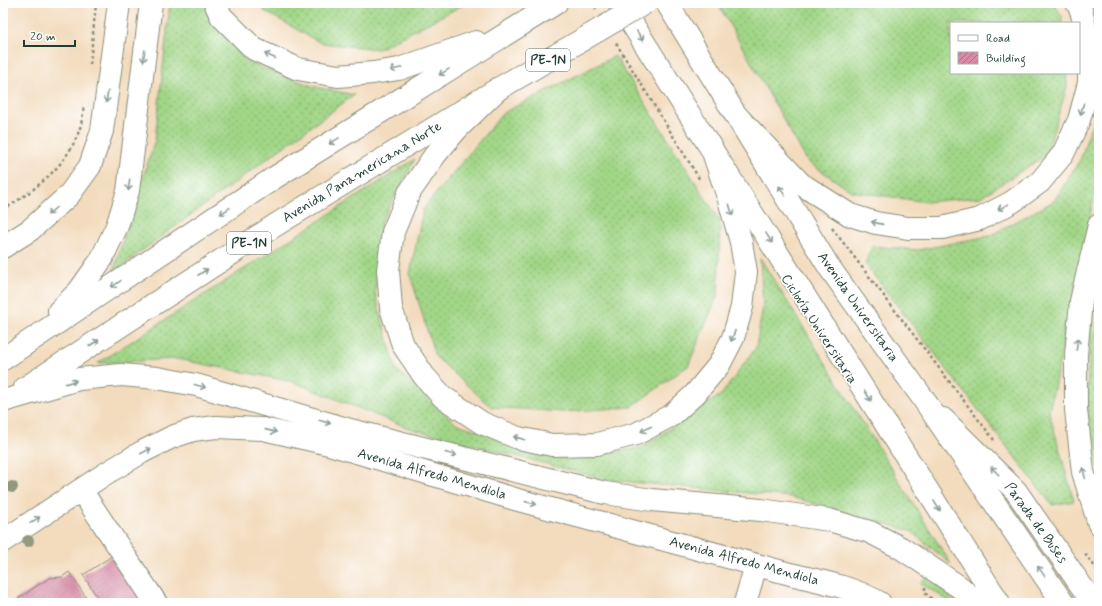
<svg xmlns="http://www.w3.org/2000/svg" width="1102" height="606" font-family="Mynerve,sans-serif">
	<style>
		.grass { fill: url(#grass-dots); stroke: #608a5e }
		.building { fill: url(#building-hatch) }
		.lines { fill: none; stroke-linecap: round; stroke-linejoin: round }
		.minor-casing { stroke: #898c79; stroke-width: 24 }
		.major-casing { stroke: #898c79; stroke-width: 24 }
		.highway-casing { stroke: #898c79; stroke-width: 24 }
		.path { stroke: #898c79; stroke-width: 2.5; stroke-dasharray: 3 3; stroke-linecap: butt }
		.minor { stroke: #fff; stroke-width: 22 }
		.major { stroke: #fff; stroke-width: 22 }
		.highway { stroke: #fff; stroke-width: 22 }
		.highway-bridge-casing { stroke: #898c79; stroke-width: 24; stroke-linecap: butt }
		.highway-bridge { stroke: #fff; stroke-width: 22 }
		.tree { fill: #91997e }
		.oneway { stroke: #8f9e9a }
		.labels { text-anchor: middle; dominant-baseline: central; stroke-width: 3.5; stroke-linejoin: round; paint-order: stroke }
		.shield { fill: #fff; stroke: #627771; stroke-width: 1 }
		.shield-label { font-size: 13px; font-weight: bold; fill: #1f3d34 }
		.street-label { font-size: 14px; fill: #1f3d34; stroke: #fff }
	</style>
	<defs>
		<pattern id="grass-dots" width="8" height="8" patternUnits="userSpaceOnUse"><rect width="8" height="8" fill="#a1d687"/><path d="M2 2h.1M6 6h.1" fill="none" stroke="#83af6f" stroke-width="1.8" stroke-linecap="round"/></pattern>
		<pattern id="building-hatch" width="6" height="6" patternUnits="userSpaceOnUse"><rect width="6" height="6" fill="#d78aa6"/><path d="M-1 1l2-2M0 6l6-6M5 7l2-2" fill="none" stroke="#ae7288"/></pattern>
	</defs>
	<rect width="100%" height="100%" fill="#fff"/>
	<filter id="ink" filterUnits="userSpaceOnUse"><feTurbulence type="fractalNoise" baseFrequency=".025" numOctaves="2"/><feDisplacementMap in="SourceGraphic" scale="8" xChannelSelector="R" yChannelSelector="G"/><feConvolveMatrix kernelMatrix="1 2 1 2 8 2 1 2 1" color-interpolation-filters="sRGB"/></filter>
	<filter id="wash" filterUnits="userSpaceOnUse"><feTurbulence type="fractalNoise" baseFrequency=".012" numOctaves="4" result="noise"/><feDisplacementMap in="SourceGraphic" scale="16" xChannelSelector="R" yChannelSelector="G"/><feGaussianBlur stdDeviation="0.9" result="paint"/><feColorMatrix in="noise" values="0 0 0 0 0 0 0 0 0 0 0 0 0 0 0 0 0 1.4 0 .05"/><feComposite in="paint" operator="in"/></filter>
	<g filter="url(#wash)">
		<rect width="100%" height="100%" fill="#f3dcbe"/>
		<g class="grass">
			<polygon points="170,3 205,3 245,61 312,86 354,95 113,272 155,140"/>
			<polygon points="260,3 467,3 378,49 321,43 264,11"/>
			<polygon points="720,3 1053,3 1062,16 1062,23 951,23 951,73 1066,73 1067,87 1046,155 981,197 926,202 851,191 807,161 718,4"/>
			<polygon points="615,56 720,221 718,294 688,366 631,407 563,412 491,407 435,356 410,274 423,209 503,113"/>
			<polygon points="1099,99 1099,173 1049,412 1074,501 1052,505 865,264 872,246 918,250 989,236 1054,201 1081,158"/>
			<polygon points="415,159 381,222 375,293 396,369 455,423 562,459 641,448 722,394 756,347 763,306 760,258 951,564 911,531 791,497 608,480 408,428 294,382 177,359 98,363"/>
			<polygon points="1099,286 1099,468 1098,468 1088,437 1087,392 1091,319"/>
			<polygon points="927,576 957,597 963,603 952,603 920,583"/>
		</g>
		<g id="blocks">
			<g class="building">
				<polygon points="112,556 139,596 157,584 169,603 101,603 83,575"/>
				<polygon points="69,572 89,602 87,603 11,603 49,578 62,577"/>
			</g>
		</g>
	</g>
	<g filter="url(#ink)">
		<use href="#blocks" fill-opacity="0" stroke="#898c79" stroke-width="1"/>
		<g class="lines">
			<defs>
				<g id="minor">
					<polyline points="943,419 1016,491 1093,603"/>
					<polyline points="81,490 156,603"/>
					<polyline points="745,603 756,565"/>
				</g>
				<g id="major">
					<polyline points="619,3 999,603"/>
					<polyline points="667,3 829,267 922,397 1063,603"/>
					<polyline points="3,247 30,230 69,195 90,166 102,131 119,3"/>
					<path d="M3,541L105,474L142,452L172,437L193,430L216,427L263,429L329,444L518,500L790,574C820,581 853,587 880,603"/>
				</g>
				<g id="highway">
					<polyline points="215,3 221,16 254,49 298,69 338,76 373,73 399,69 476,42"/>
					<polyline points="498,89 457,129 435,155 409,193 393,232 388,270 391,308 403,345 424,376 443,397 482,423 518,438 552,445 597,444 636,434 672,415 695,394 719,365 733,338 742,307 746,272 741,242 729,200 711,146"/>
					<polyline points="735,114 801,184 850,215 876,223 908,228 942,228 980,219 1012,202 1040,182 1063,154 1079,120 1089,83 1089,44 1081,10 1077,3"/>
					<polyline points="1099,225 1081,301 1076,355 1076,410 1083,472 1099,524"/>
					<polyline points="59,311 79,291 101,260 117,226 128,191 151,3"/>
					<polyline points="3,359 274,178 556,3"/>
					<polyline points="25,388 274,226 498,89 599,30"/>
					<polyline points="7,400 79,379 121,375 157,378 196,385 354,431 605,493 652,500 761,510 829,520 870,532 901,548 961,588 977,603"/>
				</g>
			</defs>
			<use href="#minor" class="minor-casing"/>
			<use href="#major" class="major-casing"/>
			<use href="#highway" class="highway-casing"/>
			<g class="path">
				<polyline points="592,3 596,9"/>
				<polyline points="616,43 700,180"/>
				<polyline points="90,64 96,3"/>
				<path d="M3,210C35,190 68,166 80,128C82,121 83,113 84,106"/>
				<polyline points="832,228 994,440"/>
				<polyline points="1085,554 1099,572"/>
				<polyline points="925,587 925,593 936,603"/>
			</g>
			<use href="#minor" class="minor"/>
			<use href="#major" class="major"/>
			<use href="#highway" class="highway"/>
			<defs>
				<polyline id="highway-bridge" points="599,30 645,3"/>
			</defs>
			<use href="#highway-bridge" class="highway-bridge-casing"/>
			<use href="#highway-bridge" class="highway-bridge"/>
		</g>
		<g class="tree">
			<circle cx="12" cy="487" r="6"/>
			<circle cx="28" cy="541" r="6"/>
		</g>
		<defs><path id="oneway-shaft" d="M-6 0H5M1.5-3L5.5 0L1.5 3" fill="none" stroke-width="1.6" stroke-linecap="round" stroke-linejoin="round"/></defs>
		<g class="oneway">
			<use href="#oneway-shaft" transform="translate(640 36) rotate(57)"/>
			<use href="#oneway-shaft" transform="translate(144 56) rotate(97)"/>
			<use href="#oneway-shaft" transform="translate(270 56) rotate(-156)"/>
			<use href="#oneway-shaft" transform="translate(396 69) rotate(168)"/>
			<use href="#oneway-shaft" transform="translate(444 72) rotate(148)"/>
			<use href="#oneway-shaft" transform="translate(107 97) rotate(99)"/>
			<use href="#oneway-shaft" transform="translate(1082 109) rotate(105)"/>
			<use href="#oneway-shaft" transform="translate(334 141) rotate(148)"/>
			<use href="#oneway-shaft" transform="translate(129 185) rotate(97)"/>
			<use href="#oneway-shaft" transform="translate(782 191) rotate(-122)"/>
			<use href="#oneway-shaft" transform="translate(1003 207) rotate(152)"/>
			<use href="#oneway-shaft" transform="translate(731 210) rotate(74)"/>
			<use href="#oneway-shaft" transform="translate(52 211) rotate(138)"/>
			<use href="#oneway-shaft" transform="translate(225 211) rotate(146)"/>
			<use href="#oneway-shaft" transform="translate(877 223) rotate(-167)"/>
			<use href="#oneway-shaft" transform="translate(769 238) rotate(58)"/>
			<use href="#oneway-shaft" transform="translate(203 272) rotate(-33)"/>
			<use href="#oneway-shaft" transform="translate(116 284) rotate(146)"/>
			<use href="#oneway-shaft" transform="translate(733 336) rotate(111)"/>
			<use href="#oneway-shaft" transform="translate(94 343) rotate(-33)"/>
			<use href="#oneway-shaft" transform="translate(1077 344) rotate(-85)"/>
			<use href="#oneway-shaft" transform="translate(71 382) rotate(-16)"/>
			<use href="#oneway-shaft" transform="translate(200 386) rotate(15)"/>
			<use href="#oneway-shaft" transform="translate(868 396) rotate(58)"/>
			<use href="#oneway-shaft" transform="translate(325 422) rotate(16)"/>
			<use href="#oneway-shaft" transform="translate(646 429) rotate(152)"/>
			<use href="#oneway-shaft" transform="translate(271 431) rotate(13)"/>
			<use href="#oneway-shaft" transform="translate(519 438) rotate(-164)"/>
			<use href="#oneway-shaft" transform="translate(146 451) rotate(-28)"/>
			<use href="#oneway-shaft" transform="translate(451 454) rotate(14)"/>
			<use href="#oneway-shaft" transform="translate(995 471) rotate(-135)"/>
			<use href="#oneway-shaft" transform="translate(1084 473) rotate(-103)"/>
			<use href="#oneway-shaft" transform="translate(531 503) rotate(15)"/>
			<use href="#oneway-shaft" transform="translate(937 506) rotate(58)"/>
			<use href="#oneway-shaft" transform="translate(35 520) rotate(-34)"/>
			<use href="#oneway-shaft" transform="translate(1041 571) rotate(-125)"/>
		</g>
	</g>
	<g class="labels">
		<g class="shield">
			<rect x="526" y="49" width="44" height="22" rx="3"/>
			<rect x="227" y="232" width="44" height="22" rx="3"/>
		</g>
		<g class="shield-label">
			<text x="548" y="60">PE-1N</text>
			<text x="249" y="243">PE-1N</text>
		</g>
		<g class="street-label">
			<text transform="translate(362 172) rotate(-31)">Avenida Panamericana Norte</text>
			<text transform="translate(858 307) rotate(55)">Avenida Universitaria</text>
			<text transform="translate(819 329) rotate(57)">Ciclovía Universitaria</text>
			<text transform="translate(432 474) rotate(16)">Avenida Alfredo Mendiola</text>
			<text transform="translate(1036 523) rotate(54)">Parada de Buses</text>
			<text transform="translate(744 561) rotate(15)">Avenida Alfredo Mendiola</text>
		</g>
	</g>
	<rect width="1102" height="606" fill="none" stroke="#fff" stroke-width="16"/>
	<rect x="950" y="22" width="130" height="52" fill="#ffffff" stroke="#a5b1ae"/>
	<rect x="958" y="35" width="20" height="6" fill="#ffffff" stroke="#a5b1ae"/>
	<text x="986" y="42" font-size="12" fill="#1f3d34">Road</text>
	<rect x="958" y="52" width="20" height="12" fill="url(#building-hatch)" stroke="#a5b1ae"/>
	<text x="986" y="62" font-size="12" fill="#1f3d34">Building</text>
	<path d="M24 40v6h51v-6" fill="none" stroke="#1f3d34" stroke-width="2"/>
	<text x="30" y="40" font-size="12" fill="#1f3d34" stroke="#ffffff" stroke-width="3" paint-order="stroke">20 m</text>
</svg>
